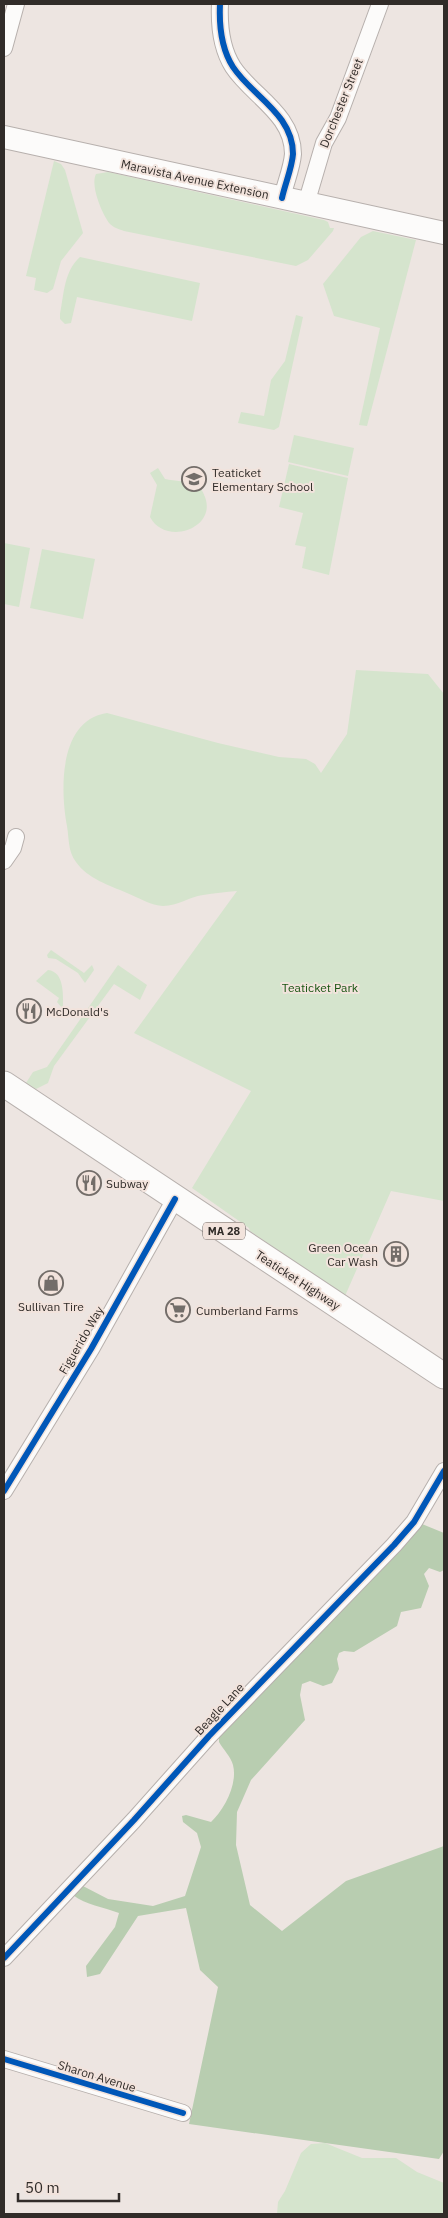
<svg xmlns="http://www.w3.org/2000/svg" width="448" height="2218" font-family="'IBM Plex Sans',sans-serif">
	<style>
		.green { fill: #d5e4cd }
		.forest { fill: #b8cdb0 }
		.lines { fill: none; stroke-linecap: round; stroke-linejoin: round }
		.minor-casing { stroke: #b7b0ad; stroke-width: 18 }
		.secondary-casing { stroke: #b7b0ad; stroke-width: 24 }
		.primary-casing { stroke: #b7b0ad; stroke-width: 27 }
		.minor { stroke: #fcfbfa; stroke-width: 16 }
		.secondary { stroke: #fcfbfa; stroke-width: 22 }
		.primary { stroke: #fcfbfa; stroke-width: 25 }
		.cycleway-casing { stroke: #f2e3dc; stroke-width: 9 }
		.cycleway { stroke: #0057b8; stroke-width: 6 }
		.labels { text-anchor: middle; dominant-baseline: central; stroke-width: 4; stroke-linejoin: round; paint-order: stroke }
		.shield { fill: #f2e3dc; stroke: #6b635f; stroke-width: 1 }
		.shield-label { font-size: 11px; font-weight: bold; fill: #312c29 }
		.street-label { font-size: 12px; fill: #312c29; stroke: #f2e3dc }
		.poi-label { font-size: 12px; fill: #312c29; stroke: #f2e3dc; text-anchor: start }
		.park-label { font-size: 12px; fill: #185411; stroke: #f2e3dc }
	</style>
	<rect width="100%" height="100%" fill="#ede5e1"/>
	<g class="green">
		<polygon points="54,161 61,164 65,170 83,233 61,261 53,289 47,293 34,290 36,278 26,276"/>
		<path d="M108,172L324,220L328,222L330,228H334L333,231L308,260L296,266L124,231C119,229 114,228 110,224C102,214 90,185 96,174Z"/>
		<polygon points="373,231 416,240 367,426 359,425 380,328 334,316 323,284 361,237"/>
		<path d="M80,257L200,283L192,321L77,297L71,323L65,324L60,319V314C64,294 64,271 80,257Z"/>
		<polygon points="296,315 303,317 279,427 274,430 238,423 241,412 264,416 271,380 285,361"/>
		<polygon points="294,435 354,448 348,476 288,462"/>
		<polygon points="289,464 348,478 329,575 302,568 306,547 295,545 303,513 279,507"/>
		<path d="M158,468L165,479C175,481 187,481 196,485C201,487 203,492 205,497C217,529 165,546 150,517L157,485L150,473Z"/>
		<polygon points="4,543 30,548 19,607 4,604"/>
		<polygon points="42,549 95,559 83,619 30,608"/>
		<path d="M356,670L428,674L444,694V1201L391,1191L345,1296L250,1231L249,1228L192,1188L251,1091L134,1033L237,891C226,892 214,893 203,895C189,897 178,906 163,906C152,906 137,897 127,893C109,885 88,879 76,862C68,852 69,838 67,826C60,789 59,720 107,713L218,743L279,757L306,759L315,764L321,773L347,734Z"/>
		<polygon points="51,950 84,973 92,965 94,970 85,983 78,973 56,959 48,958 47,955"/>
		<polygon points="118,965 147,985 140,1000 114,984 54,1066 48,1083 36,1089 26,1083 33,1072 47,1067"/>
		<path d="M48,970C65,972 63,996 63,1009L57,1002L59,998L36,981Z"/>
		<polygon points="325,2143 362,2158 396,2158 417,2172 444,2183 444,2214 277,2214 278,2202 285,2191 301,2153 311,2144"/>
	</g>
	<path class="forest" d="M422,1524L444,1533V1570L440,1572L429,1568L424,1574L429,1586L421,1608L401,1612L397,1626L354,1652L344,1651L339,1653L337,1659L339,1669L332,1683L323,1686L310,1681L302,1684L300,1695L305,1720L251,1780L237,1812L236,1845L250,1905L282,1931L346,1881L444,1846V2151L439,2159L189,2124L218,1987L200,1970L186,1908L138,1916L100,1974L87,1977L86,1966L115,1927L119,1913C103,1907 86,1905 73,1895L81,1885L108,1899L153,1906L185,1896L201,1847L197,1833L183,1822L182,1816L186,1815L211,1822C224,1810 238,1784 233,1765C231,1757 223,1749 219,1742V1737Z"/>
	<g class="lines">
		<defs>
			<g id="minor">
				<path d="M220,4C219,25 221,48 233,67C252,96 293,114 293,154C292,168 285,184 282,198"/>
				<polyline points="4,48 16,4"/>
				<polyline points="306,204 324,143 338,118 380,4"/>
				<polyline points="4,861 13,848 16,837"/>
				<polyline points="4,1491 91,1349 175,1199"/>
				<polyline points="4,1958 134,1820 209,1736 394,1545 414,1522 444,1471"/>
				<polyline points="4,2059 183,2113"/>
			</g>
			<polyline id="secondary" points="4,137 444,233"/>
			<polyline id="primary" points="4,1084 444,1376"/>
		</defs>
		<use href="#minor" class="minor-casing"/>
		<use href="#secondary" class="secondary-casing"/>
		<use href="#primary" class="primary-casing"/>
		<use href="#minor" class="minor"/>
		<use href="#secondary" class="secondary"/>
		<use href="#primary" class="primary"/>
		<defs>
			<g id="cycleway">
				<path d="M220,4C219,25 221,48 233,67C252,96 293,114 293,154C292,168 285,184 282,198"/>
				<polyline points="4,1491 91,1349 175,1199"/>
				<polyline points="4,1958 134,1820 209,1736 394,1545 414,1522 444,1471"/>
				<polyline points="4,2059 183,2113"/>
			</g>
		</defs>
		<use href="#cycleway" class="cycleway-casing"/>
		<use href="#cycleway" class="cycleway"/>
	</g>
	<defs>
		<symbol id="school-ring" viewBox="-11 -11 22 22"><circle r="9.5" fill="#f2e3dc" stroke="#736d69" stroke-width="1.5"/><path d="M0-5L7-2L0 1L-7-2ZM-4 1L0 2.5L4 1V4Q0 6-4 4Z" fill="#736d69"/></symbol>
		<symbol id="restaurant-ring" viewBox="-11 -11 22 22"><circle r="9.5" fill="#f2e3dc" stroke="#736d69" stroke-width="1.5"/><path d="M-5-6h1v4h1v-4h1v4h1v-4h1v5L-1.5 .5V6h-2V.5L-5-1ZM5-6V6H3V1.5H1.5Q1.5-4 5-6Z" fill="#736d69"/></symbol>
		<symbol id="building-ring" viewBox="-11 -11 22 22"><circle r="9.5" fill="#f2e3dc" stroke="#736d69" stroke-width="1.5"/><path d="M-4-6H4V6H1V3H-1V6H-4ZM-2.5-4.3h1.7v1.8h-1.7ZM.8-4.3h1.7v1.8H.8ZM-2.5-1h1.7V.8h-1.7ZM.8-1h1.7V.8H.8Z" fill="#736d69"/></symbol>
		<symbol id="shop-ring" viewBox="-11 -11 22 22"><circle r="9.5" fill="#f2e3dc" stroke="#736d69" stroke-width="1.5"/><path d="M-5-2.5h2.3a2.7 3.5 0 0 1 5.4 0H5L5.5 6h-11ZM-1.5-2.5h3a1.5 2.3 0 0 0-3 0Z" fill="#736d69"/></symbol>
		<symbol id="supermarket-ring" viewBox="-11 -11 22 22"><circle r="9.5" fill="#f2e3dc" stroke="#736d69" stroke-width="1.5"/><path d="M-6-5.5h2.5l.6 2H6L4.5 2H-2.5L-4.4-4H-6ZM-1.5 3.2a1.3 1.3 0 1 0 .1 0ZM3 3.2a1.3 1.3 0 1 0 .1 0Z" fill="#736d69"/></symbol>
	</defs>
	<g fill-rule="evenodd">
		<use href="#school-ring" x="180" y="465" width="28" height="28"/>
		<use href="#restaurant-ring" x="15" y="997" width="28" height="28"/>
		<use href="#restaurant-ring" x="75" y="1169" width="28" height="28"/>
		<use href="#building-ring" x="382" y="1240" width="28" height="28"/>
		<use href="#shop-ring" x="37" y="1269" width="28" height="28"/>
		<use href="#supermarket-ring" x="164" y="1296" width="28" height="28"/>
	</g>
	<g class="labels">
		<rect class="shield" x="203" y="1222.5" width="42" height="17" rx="4"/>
		<g class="shield-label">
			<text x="224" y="1231">MA 28</text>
		</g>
		<g class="street-label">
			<text transform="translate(341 103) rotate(-68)">Dorchester Street</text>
			<text transform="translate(195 179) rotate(12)">Maravista Avenue Extension</text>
			<text transform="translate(298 1280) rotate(33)">Teaticket Highway</text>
			<text transform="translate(81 1340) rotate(-60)">Figuerido Way</text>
			<text transform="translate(219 1709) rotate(-47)">Beagle Lane</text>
			<text transform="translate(97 2076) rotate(17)">Sharon Avenue</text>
		</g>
		<g class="poi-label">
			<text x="212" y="472">Teaticket<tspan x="212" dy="14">Elementary School</tspan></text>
			<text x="46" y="1011">McDonald's</text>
			<text x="106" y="1183">Subway</text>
			<text x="378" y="1247" text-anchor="end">Green Ocean<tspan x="378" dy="14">Car Wash</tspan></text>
			<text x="51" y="1306" text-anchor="middle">Sullivan Tire</text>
			<text x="196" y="1310">Cumberland Farms</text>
		</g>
		<g class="park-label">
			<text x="320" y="987">Teaticket Park</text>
		</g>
	</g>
	<rect width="448" height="2218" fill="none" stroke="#312c29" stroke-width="10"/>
	<path d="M18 2193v8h101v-8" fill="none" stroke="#312c29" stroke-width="2.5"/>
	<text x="25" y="2193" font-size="15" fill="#312c29" stroke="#f2e3dc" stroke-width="4" paint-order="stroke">50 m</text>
</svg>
